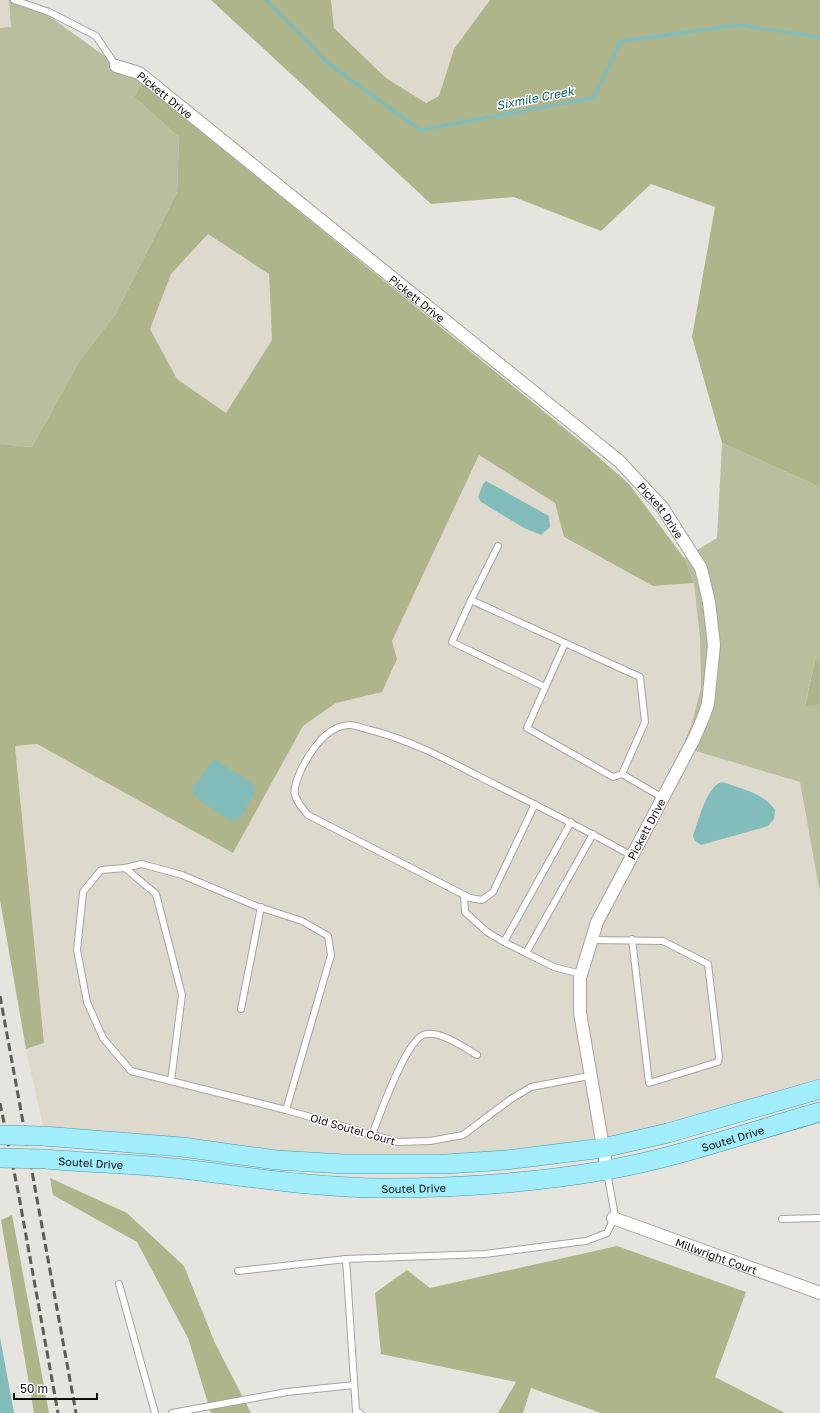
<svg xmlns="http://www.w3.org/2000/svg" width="820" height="1413" font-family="'Golos Text',sans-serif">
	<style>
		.built { fill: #ddd9cc }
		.green { fill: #b8be9e }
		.forest { fill: #aeb58a; fill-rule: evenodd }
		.water { fill: #82bdbc }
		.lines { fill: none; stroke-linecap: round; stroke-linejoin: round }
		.stream { stroke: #82bdbc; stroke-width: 3.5 }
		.lane-casing { stroke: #a5a39e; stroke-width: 8 }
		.street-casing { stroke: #a5a39e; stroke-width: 14 }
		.primary-casing { stroke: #4697a6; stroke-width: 20 }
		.lane { stroke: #fff; stroke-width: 6 }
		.street { stroke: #fff; stroke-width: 12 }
		.primary { stroke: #a2edfc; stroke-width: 19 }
		.rail { stroke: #5d5b58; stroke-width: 3; stroke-dasharray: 8 4; stroke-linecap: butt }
		.primary-bridge-casing { stroke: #4697a6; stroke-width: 20; stroke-linecap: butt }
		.primary-bridge { stroke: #a2edfc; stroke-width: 19 }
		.labels { text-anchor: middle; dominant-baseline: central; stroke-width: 3; stroke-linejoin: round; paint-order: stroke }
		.street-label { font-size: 11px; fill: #0e0d0b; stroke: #fff }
		.water-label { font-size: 12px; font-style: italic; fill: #095e5f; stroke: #fff }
	</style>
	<rect width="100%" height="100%" fill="#e6e4de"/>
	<g class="built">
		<polygon points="0,0 9,0 11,27 0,28"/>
		<polygon points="331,0 490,0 454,49 439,96 426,103 386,78 334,28"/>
		<polygon points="208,234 268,273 272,340 226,413 177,379 150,329 171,274"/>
		<polygon points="479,455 555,503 564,538 653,586 694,583 700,638 701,688 691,726 682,747 800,782 820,894 820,1082 614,1138 548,1148 453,1156 392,1157 281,1151 181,1138 43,1126 26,1049 44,1043 15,746 37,744 233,853 303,726 336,703 382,692 397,659 392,641"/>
	</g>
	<g class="green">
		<polygon points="9,0 27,0 142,83 134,97 179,137 177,192 115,315 80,360 32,447 0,444 0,28 11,27"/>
		<polygon points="722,443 820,487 820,659 815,660 805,705 820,705 820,894 800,782 682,747 691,726 701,688 700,638 694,583 684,558 717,538"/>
	</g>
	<g class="forest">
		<polygon points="211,0 331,0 334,28 386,78 426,103 439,96 454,49 490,0 820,0 820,487 722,443 692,337 715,207 651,184 601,231 514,197 431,204"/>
		<path d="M142,83L586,446L629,484L684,558L694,583L653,586L564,537L555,503L479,455L392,641L397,659L382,692L336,703L303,726L233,853L37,744L15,746L44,1043L26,1049L0,900V444L32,447L80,360L115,315L177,192L179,137L134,97ZM208,234L269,274L272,340L226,413L177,379L150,329L171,274Z"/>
		<polygon points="820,659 820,705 805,706 815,660"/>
		<polygon points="50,1178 127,1213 184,1266 215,1343 251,1413 211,1413 188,1338 137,1242 53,1195"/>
		<polygon points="12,1215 49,1413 34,1413 1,1220"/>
		<polygon points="617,1246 746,1292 715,1377 785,1413 601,1413 531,1388 523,1413 498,1413 516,1382 381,1354 375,1293 407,1270 430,1288"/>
	</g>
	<g class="water">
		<polygon points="486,481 549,516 550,527 541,535 524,528 481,502 478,497 483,484"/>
		<polygon points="214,759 254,785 255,791 240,819 229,820 198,799 192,789"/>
		<path d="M723,782C741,789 764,793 775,810L774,819L768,826L701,845L695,841L693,836C698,822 707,784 723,782Z"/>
		<polygon points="0,1337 14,1413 0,1413"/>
	</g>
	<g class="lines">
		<polyline class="stream" points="266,0 328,63 420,130 593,98 621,41 739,25 820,37"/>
		<defs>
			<g id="lane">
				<polyline points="14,0 49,12 96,36 116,66"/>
				<polyline points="498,546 471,600 565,643"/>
				<polyline points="471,600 452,642 545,687"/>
				<polyline points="622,774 613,777 527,728 565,643 640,677 645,722 622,774 663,798"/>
				<path d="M535,804L493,892L482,900L470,898L308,815C292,796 291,793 301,770C310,752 327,725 350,725C356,725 364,729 370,730C410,740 446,759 482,778C532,803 583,828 632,856"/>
				<polyline points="571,822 504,942 554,967 581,974"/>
				<polyline points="125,868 142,864 182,875 256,906 302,921 328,936 331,955 286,1110 398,1142 430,1141 463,1135 511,1099 531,1087 589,1076"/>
				<polyline points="464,895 465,912 487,932 504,942"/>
				<polyline points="592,940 663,941 708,964 719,1057 718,1062 649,1083 632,939"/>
				<polyline points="526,953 593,834"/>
				<polyline points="241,1009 261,907"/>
				<polyline points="171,1081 182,995 156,894 125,868 101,870 83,892 77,950 87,1002 103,1038 131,1071 286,1110"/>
				<path d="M372,1135C379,1117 407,1036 426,1034C443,1032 463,1047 477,1055"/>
				<polyline points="782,1219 820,1218"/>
				<polyline points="346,1259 356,1411 360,1413"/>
				<polyline points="238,1271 346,1259 485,1254 586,1241 607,1233 615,1216 607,1172"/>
				<polyline points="119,1284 155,1413"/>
				<polyline points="172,1413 287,1392 354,1385"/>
			</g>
			<g id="street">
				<path id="s1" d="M116,66L139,73L619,461L662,507L701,568L709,602L714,645L708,704L703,718L694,739L597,922L580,978V1013L607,1170"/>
				<path id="s2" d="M613,1218L820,1293"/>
			</g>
			<g id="primary">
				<polyline points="43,1136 182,1147 276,1160 344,1164 446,1164 506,1160 603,1148 668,1133 820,1089"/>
				<path id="s3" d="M46,1159C91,1163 138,1164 183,1169C250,1177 316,1188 383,1188C457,1188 534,1183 607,1170C679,1157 749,1132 820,1112"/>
			</g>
		</defs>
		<use href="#lane" class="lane-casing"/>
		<use href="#street" class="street-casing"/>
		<use href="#primary" class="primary-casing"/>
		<use href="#lane" class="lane"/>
		<use href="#street" class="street"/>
		<use href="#primary" class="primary"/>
		<g class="rail">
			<polyline points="0,996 76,1413"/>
			<polyline points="0,1103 18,1191 58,1413"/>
		</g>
		<defs>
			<g id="primary-bridge">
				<polyline points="0,1135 43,1136"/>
				<polyline points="0,1158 46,1159"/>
			</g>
		</defs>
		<use href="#primary-bridge" class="primary-bridge-casing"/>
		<use href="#primary-bridge" class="primary-bridge"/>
	</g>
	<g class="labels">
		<g class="street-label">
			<text stroke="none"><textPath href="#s1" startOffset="58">Pickett Drive</textPath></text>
			<text stroke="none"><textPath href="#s1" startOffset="382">Pickett Drive</textPath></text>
			<text stroke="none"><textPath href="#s1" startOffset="706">Pickett Drive</textPath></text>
			<text transform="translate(646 829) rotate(-62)">Pickett Drive</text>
			<text transform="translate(353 1129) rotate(16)">Old Soutel Court</text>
			<text stroke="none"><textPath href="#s3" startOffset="693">Soutel Drive</textPath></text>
			<text stroke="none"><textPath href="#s3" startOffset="45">Soutel Drive</textPath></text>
			<text stroke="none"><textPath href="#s3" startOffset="369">Soutel Drive</textPath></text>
			<text stroke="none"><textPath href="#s2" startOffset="110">Millwright Court</textPath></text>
		</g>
		<g class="water-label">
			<text transform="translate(535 98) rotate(-11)">Sixmile Creek</text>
		</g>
	</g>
	<path d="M14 1393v6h83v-6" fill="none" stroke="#0e0d0b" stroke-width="2"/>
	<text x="20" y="1393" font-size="12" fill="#0e0d0b" stroke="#ffffff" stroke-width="3" paint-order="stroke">50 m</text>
</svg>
